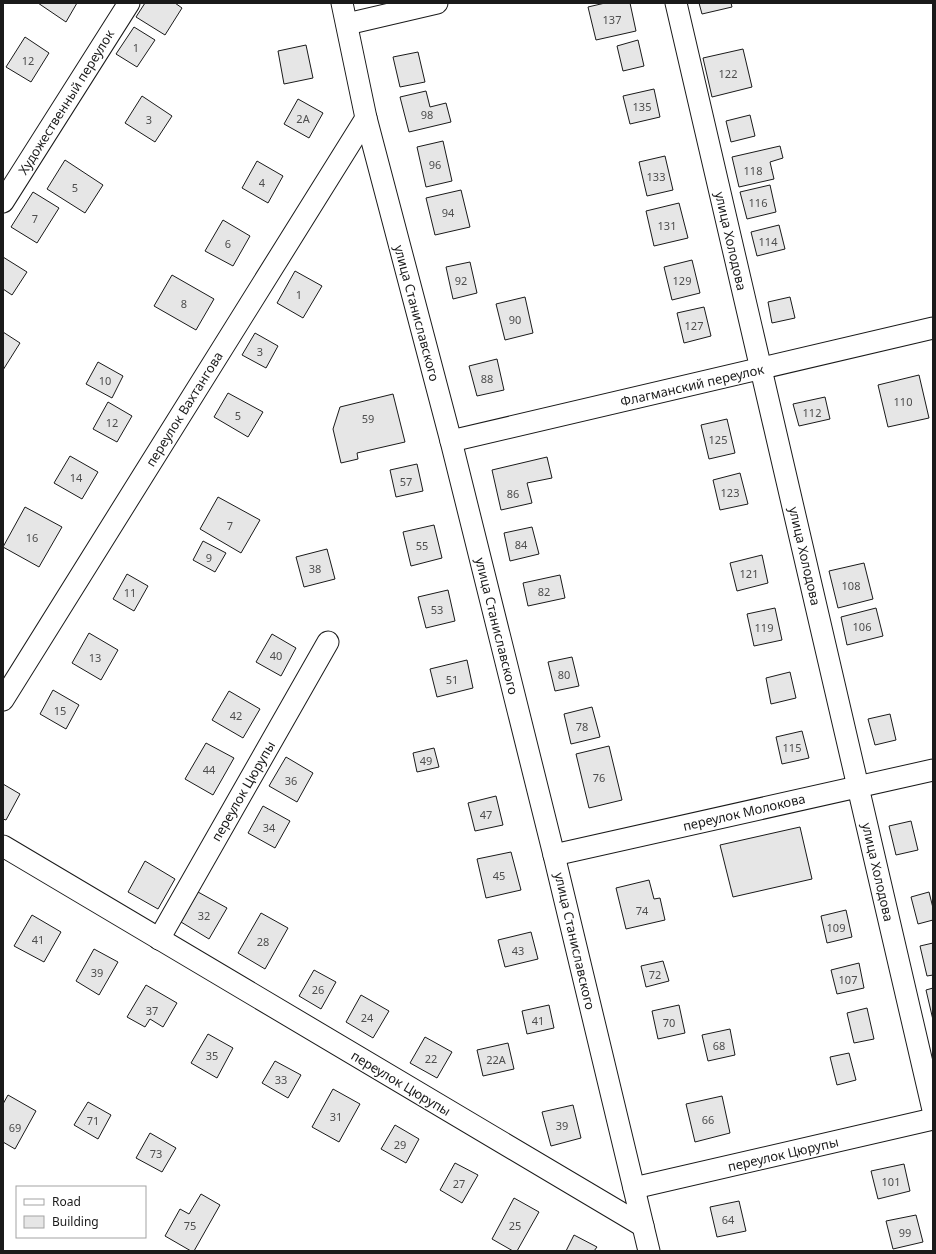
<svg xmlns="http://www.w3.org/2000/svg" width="936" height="1254" font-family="'Noto Sans',sans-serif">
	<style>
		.building { fill: #e6e6e6; stroke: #1a1a1a }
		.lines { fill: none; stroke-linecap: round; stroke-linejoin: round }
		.street-casing { stroke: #1a1a1a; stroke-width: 23 }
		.street { stroke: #fff; stroke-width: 21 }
		.labels { text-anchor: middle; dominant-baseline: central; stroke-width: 3; stroke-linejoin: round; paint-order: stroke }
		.number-label { font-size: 11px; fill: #4d4d4d }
		.street-label { font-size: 13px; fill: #1a1a1a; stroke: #fff }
	</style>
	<rect width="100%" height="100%" fill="#fff"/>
	<g class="building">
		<polygon points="38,3 77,3 66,22"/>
		<polygon points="145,3 175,3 182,8 165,35 136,17"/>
		<polygon points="605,3 630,3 636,31 596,40 588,7"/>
		<polygon points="699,3 731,3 732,7 702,14"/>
		<polygon points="134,27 155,40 137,67 116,54"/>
		<polygon points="25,37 49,53 31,82 6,67"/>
		<polygon points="638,40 644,66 623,71 617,46"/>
		<polygon points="306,45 313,78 284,84 278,51"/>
		<polygon points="743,49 752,87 712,97 703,58"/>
		<polygon points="418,52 425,82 400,87 393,57"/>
		<polygon points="654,89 660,117 630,124 623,96"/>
		<polygon points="426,91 430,107 446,103 451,122 409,132 400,97"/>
		<polygon points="142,96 172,116 155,142 125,123"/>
		<polygon points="298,99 323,113 309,138 284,124"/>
		<polygon points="750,115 755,136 731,142 726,121"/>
		<polygon points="443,141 452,181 426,187 417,147"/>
		<polygon points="780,146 783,158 770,162 774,179 739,187 732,157"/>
		<polygon points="665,156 673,190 647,196 639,162"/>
		<polygon points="65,160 103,185 85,213 47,189"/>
		<polygon points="257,161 283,176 268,203 242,188"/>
		<polygon points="770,185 776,212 747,219 740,192"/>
		<polygon points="461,190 470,227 435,235 426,198"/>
		<polygon points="33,192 59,208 37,243 11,227"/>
		<polygon points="679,203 688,238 654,246 646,211"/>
		<polygon points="223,220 250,236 233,266 205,251"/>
		<polygon points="779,225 785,249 757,256 751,232"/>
		<polygon points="3,257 27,272 12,295 3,289"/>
		<polygon points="692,260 700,293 672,300 664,267"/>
		<polygon points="470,262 477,293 453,299 446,267"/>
		<polygon points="295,271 322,286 303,318 277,303"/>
		<polygon points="172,275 214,299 196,330 154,306"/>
		<polygon points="525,297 533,333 505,340 496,304"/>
		<polygon points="790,297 795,318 772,323 768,302"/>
		<polygon points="704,307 711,336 684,343 677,313"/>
		<polygon points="3,332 20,343 3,370"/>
		<polygon points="255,333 278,346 266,368 242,355"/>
		<polygon points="497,359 504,390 477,396 469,366"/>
		<polygon points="98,362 123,376 112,398 86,384"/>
		<polygon points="919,375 929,418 888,427 878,385"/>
		<polygon points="228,393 263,412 248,437 214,417"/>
		<polygon points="393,394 405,442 357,453 358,459 341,463 333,429 340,407"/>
		<polygon points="825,397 830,419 799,426 793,404"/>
		<polygon points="108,402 132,416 117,442 93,429"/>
		<polygon points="727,419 735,453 709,459 701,425"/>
		<polygon points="70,456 98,472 82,499 54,483"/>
		<polygon points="547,457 552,478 527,483 532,503 501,510 492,470"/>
		<polygon points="417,464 423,491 396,497 390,470"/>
		<polygon points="740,473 748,504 720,510 713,480"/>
		<polygon points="218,497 260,520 241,553 200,529"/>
		<polygon points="25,507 62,527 39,567 3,547"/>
		<polygon points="434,525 442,558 411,566 403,532"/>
		<polygon points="532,527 539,554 510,561 504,533"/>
		<polygon points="203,541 226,553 215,572 193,560"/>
		<polygon points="327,549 335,579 304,587 296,557"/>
		<polygon points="762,555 768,583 737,591 730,563"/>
		<polygon points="864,563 873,599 838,608 829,571"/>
		<polygon points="127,574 148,586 134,611 113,599"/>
		<polygon points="560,575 565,598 528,606 523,583"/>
		<polygon points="448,590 455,621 426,628 418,597"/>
		<polygon points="775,608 782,640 754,646 747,614"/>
		<polygon points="876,608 883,636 847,645 841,617"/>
		<polygon points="89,633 118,650 101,680 72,663"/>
		<polygon points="272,634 296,648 281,676 256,662"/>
		<polygon points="572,657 579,686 555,691 548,662"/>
		<polygon points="467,660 473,688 437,697 430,669"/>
		<polygon points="790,672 796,698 771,704 766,678"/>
		<polygon points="53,690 79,705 66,729 40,714"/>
		<polygon points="229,691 260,709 243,738 212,720"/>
		<polygon points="592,707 600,737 571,744 564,714"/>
		<polygon points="890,714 896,740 875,745 868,719"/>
		<polygon points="802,731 809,758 782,764 776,737"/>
		<polygon points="206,743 234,758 213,795 185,779"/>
		<polygon points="609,746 622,800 589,808 576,754"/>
		<polygon points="434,748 439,767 417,772 413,753"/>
		<polygon points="286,757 313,773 297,802 269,786"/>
		<polygon points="3,784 20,794 6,820 3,819"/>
		<polygon points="496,796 503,825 475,831 468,803"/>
		<polygon points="263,806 290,821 275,848 248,833"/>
		<polygon points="911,821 918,850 896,855 889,826"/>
		<polygon points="800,827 812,879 733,897 720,845"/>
		<polygon points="511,852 521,890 486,898 477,859"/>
		<polygon points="145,861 175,879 158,909 128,892"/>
		<polygon points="649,880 654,899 660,898 665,920 626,929 616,888"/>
		<polygon points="198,892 227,908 209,939 181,922"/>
		<polygon points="929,892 933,908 933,920 918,924 911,897"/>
		<polygon points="846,910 852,937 827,943 821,916"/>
		<polygon points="261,913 288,928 265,969 238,953"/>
		<polygon points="32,915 61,932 44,962 14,946"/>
		<polygon points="531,932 538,959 505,967 498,940"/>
		<polygon points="933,943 933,975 927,976 920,946"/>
		<polygon points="94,949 118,962 99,995 76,981"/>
		<polygon points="663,961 669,981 646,987 641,966"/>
		<polygon points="859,963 864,988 837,994 831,970"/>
		<polygon points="314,970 336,982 321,1009 299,996"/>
		<polygon points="146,985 177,1003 163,1027 150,1019 145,1027 127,1017"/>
		<polygon points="933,988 933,1020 926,990"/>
		<polygon points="361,995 389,1011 373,1038 346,1022"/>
		<polygon points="549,1005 554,1028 527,1034 522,1011"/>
		<polygon points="679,1005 685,1033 658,1039 652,1011"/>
		<polygon points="867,1008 874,1039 854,1043 847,1013"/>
		<polygon points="730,1029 735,1055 708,1061 702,1035"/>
		<polygon points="208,1034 233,1048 217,1078 191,1063"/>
		<polygon points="425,1037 452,1052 437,1078 410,1063"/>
		<polygon points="508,1043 514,1069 483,1076 477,1050"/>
		<polygon points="849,1053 856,1080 837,1085 830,1057"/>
		<polygon points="275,1061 301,1075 288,1098 262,1083"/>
		<polygon points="333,1089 360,1104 339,1142 312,1127"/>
		<polygon points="8,1095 36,1111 15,1149 3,1142 3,1104"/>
		<polygon points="722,1096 730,1133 695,1142 686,1104"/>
		<polygon points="88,1102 111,1115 98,1139 74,1125"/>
		<polygon points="573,1105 581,1138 551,1146 542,1112"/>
		<polygon points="395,1125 419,1139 406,1163 381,1149"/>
		<polygon points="150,1133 176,1148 162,1172 136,1158"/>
		<polygon points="455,1163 478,1175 462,1203 440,1190"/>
		<polygon points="904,1164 910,1191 878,1199 871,1171"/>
		<polygon points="201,1194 220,1205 194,1251 191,1251 165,1236 180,1209 189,1214"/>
		<polygon points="514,1198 539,1212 517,1251 513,1251 492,1239"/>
		<polygon points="739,1201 746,1231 717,1237 710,1207"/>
		<polygon points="916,1215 923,1242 893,1249 886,1221"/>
		<polygon points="574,1235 597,1247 594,1251 566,1251"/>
	</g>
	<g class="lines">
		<defs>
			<g id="street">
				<polyline points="342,3 366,118 451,441 554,855 649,1251"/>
				<polyline points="676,3 933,1110"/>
				<polyline points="347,24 437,3"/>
				<polyline points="3,202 129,3"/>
				<polyline points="451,441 933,328"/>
				<polyline points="3,700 366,118"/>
				<polyline points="3,846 643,1226"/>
				<polyline points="554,855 933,770"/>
				<polyline points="159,939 328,642"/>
				<polyline points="634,1188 933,1119"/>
			</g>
		</defs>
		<use href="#street" class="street-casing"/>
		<use href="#street" class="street"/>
	</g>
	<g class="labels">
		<g class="number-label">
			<text x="612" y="19">137</text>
			<text x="136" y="47">1</text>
			<text x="28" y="60">12</text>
			<text x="728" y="73">122</text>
			<text x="642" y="106">135</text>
			<text x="427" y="114">98</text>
			<text x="303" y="118">2А</text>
			<text x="149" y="119">3</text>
			<text x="435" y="164">96</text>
			<text x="753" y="170">118</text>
			<text x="656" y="176">133</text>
			<text x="262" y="182">4</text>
			<text x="75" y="187">5</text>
			<text x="758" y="202">116</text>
			<text x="448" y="212">94</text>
			<text x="35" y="218">7</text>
			<text x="667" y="225">131</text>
			<text x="768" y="241">114</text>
			<text x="228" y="243">6</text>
			<text x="461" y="280">92</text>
			<text x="682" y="280">129</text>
			<text x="299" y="294">1</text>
			<text x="184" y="303">8</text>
			<text x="515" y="319">90</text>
			<text x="694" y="325">127</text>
			<text x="260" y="351">3</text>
			<text x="487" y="378">88</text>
			<text x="105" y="380">10</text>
			<text x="903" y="401">110</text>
			<text x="812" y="412">112</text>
			<text x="238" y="415">5</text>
			<text x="368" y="418">59</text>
			<text x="112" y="422">12</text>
			<text x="718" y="439">125</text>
			<text x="76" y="477">14</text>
			<text x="406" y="481">57</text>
			<text x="730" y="492">123</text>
			<text x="513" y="493">86</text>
			<text x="230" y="525">7</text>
			<text x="32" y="537">16</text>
			<text x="521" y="544">84</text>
			<text x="422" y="545">55</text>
			<text x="209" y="557">9</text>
			<text x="315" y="568">38</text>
			<text x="749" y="573">121</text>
			<text x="851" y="585">108</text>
			<text x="544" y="591">82</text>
			<text x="130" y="592">11</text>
			<text x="437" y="609">53</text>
			<text x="862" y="626">106</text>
			<text x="764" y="627">119</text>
			<text x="276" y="655">40</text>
			<text x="95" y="657">13</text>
			<text x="564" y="674">80</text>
			<text x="452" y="679">51</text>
			<text x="60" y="710">15</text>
			<text x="236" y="715">42</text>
			<text x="582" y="726">78</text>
			<text x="792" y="747">115</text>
			<text x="426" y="760">49</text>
			<text x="209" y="769">44</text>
			<text x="599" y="777">76</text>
			<text x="291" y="780">36</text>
			<text x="486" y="814">47</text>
			<text x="269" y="827">34</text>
			<text x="499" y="875">45</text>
			<text x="642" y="910">74</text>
			<text x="204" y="915">32</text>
			<text x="836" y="927">109</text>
			<text x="38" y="939">41</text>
			<text x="263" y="941">28</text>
			<text x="518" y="950">43</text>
			<text x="97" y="972">39</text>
			<text x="655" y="974">72</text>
			<text x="848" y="979">107</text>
			<text x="318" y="989">26</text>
			<text x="152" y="1010">37</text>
			<text x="367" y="1017">24</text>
			<text x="538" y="1020">41</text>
			<text x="669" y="1022">70</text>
			<text x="719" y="1045">68</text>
			<text x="212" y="1055">35</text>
			<text x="431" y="1058">22</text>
			<text x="496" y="1059">22А</text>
			<text x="281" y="1079">33</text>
			<text x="336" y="1116">31</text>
			<text x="708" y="1119">66</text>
			<text x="93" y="1120">71</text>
			<text x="562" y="1125">39</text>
			<text x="15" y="1127">69</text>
			<text x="400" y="1144">29</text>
			<text x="156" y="1153">73</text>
			<text x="891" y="1181">101</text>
			<text x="459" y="1183">27</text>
			<text x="728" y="1219">64</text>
			<text x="190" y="1225">75</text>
			<text x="515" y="1225">25</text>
			<text x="905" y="1232">99</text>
		</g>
		<g class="street-label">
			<text transform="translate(66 102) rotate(-58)">Художественный переулок</text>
			<text transform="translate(731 241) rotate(77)">улица Холодова</text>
			<text transform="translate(417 313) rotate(75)">улица Станиславского</text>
			<text transform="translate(692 385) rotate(-13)">Флагманский переулок</text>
			<text transform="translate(184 409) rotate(-58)">переулок Вахтангова</text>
			<text transform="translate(805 556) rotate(77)">улица Холодова</text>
			<text transform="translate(497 626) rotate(76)">улица Станиславского</text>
			<text transform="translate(243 791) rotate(-60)">переулок Цюрупы</text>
			<text transform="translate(744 812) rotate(-13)">переулок Молокова</text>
			<text transform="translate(878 872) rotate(77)">улица Холодова</text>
			<text transform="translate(575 941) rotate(77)">улица Станиславского</text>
			<text transform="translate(401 1083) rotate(31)">переулок Цюрупы</text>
			<text transform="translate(783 1154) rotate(-13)">переулок Цюрупы</text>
		</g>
	</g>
	<rect width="936" height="1254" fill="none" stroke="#1a1a1a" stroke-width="8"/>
	<rect x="16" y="1186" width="130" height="52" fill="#ffffff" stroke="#a3a3a3"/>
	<rect x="24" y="1199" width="20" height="6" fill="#ffffff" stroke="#a3a3a3"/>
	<text x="52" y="1206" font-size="12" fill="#1a1a1a">Road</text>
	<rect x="24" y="1216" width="20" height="12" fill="#e6e6e6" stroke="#a3a3a3"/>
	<text x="52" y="1226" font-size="12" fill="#1a1a1a">Building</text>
</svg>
